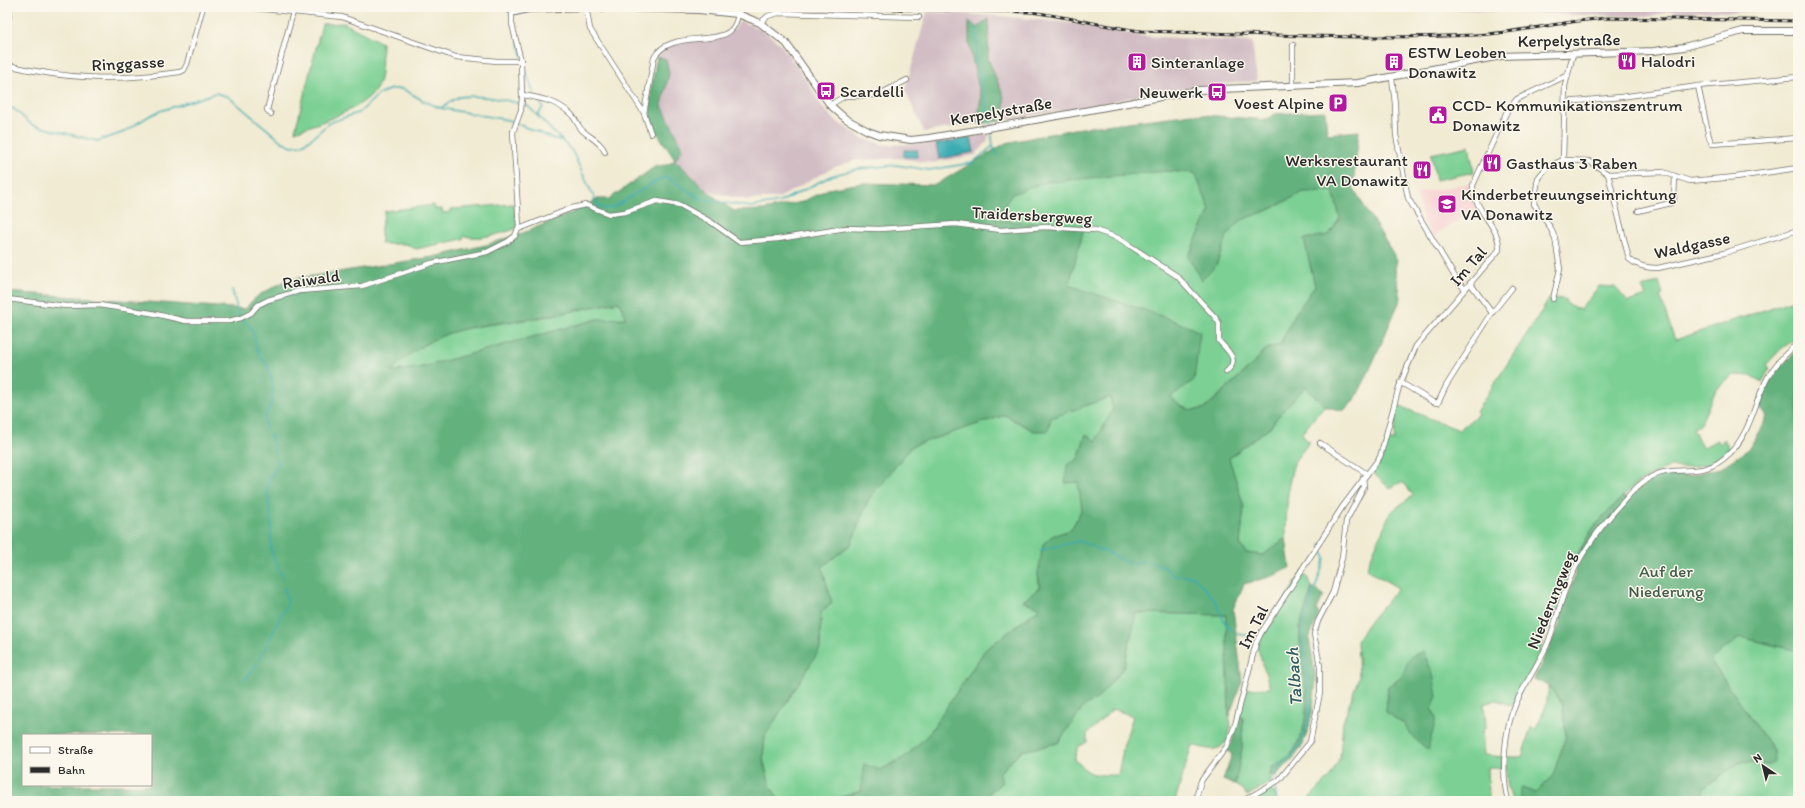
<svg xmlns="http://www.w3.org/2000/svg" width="1805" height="808" font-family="Itim,sans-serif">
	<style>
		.built { fill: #f7cfd0 }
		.industrial { fill: #d2bdc5 }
		.green { fill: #7bd094; stroke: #537e60; fill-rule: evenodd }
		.forest { fill: #64b27e; stroke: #486e54; fill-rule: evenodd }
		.water { fill: #3bacb2; stroke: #336c6e }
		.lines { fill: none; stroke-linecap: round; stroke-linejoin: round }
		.stream { stroke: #3bacb2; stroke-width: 1.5 }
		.street-casing { stroke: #706e66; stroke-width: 6 }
		.secondary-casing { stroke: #706e66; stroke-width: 8 }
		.street { stroke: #fff; stroke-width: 4.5 }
		.secondary { stroke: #fff; stroke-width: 6 }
		.rail-casing { stroke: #2b2b2b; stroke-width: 3 }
		.rail { stroke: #fbf7ec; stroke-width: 1.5; stroke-dasharray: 4.5; stroke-linecap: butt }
		.labels { text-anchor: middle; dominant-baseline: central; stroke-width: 3; stroke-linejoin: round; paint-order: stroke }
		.street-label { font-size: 17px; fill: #2b2b2b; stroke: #fbf7ec }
		.poi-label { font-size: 17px; fill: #2b2b2b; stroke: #fbf7ec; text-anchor: start }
		.park-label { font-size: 17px; fill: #435d4a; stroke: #fbf7ec }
		.water-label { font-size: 18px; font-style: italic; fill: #315f61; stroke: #fbf7ec }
	</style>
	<rect width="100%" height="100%" fill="#fbf7ec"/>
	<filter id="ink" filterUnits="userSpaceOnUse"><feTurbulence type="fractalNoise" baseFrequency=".025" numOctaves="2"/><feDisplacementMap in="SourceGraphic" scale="8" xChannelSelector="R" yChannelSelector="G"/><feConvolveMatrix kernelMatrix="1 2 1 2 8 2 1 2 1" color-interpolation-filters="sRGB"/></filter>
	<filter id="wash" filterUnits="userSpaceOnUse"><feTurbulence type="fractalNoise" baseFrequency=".012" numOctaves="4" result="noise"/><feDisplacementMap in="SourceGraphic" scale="16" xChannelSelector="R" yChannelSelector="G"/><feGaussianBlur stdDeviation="0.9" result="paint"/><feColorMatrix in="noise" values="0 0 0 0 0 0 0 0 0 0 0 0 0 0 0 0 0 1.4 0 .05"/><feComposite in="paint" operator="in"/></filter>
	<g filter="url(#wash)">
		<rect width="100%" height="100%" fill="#f1ebd3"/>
		<polygon class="built" points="1471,183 1469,189 1471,199 1477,209 1433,236 1424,222 1416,193"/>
		<g class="industrial">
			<polygon points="680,7 851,7 850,12"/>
			<polygon points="1405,7 1798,7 1798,9 1735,12 1666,11 1656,16 1572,15"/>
			<polygon points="927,12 999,16 1070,23 1142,36 1252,42 1257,81 1207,85 1152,93 1074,109 924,132 905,90"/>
			<polygon points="740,21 763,30 780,44 802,73 823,108 836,121 861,138 885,145 925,144 989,133 987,142 975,155 931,163 899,158 857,160 834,167 779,198 748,200 708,192 675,160 683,148 662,106 669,73 657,57 669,46 678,43 701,40 734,30"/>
		</g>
		<g class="green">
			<path d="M344,23L382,43C381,56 383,71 379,83C372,107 317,124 295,131L322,24Z"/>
			<polygon points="1469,146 1474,172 1436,180 1431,154"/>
			<path d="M1167,171L1195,173L1210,210L1188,257L1216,266L1227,236L1241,220L1271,209L1303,192L1333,191L1340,218L1329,235L1304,239L1315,286L1295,314L1280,344L1265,350L1254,363L1205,408C1189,413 1182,407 1169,397L1110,300L1069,285L1084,227L995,220L1012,194L1045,182Z"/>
			<path d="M514,204L517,226L515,229C500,234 480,240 464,236L463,239L416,249L406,244H381V227L385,211L434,205L435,209H442L443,213L451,212V209Z"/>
			<path d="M1659,281L1663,295L1660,296L1675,340L1794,300L1798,309V337L1781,349L1766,365L1770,368L1762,382L1751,376L1734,375L1716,390L1700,425L1693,428L1702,448L1717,440L1720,444L1724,439L1730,449L1710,464L1683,468L1671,467L1661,470L1638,483L1623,496L1593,528L1577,555L1551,629H1546L1540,654L1513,706L1496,700L1484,704L1486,727L1482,731L1484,755L1502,757V768H1488L1489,798L1467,801H1306L1330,777L1340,757L1343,722L1359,676L1357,641L1366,626L1398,588L1366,569L1390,513L1413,495L1402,482L1389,488L1373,473L1383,457L1387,440L1394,441L1397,405L1459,430L1478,414L1476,412L1550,298L1565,299L1566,303L1580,310L1599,286L1615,287L1628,302L1646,296L1642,288ZM1401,678L1437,696L1432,708L1436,719L1411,735L1405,725L1386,712L1388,686Z"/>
			<path d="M620,302L627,318L598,319L423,367L389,372C438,323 476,328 539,318C566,313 593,306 620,302Z"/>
			<path d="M1306,387L1324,406L1302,433L1306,440L1310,441C1306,448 1299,454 1295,461C1287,479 1286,518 1286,538L1263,555L1246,553L1240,544L1244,507L1229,458L1270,427L1284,409Z"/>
			<polygon points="1110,396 1113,409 1096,441 1086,435 1078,459 1066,483 1079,481 1082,509 1071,530 1052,536 1038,573 1040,608 985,650 928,735 905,757 880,770 862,791 828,801 780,801 770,786 763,759 765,736 820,649 821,612 832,603 822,567 851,544 868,500 912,446 1005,415 1034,431 1051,418"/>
			<path d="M1303,570L1312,587C1310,599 1301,618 1300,628C1298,667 1316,701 1299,740C1297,746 1293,753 1288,757C1283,761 1277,764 1272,767L1271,782L1247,796L1243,790L1235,785L1242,748L1243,718L1240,715L1245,691L1246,687L1248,689L1270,688L1257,646Z"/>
			<path d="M1136,613L1227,615L1229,716C1232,725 1231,729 1228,737C1221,755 1207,749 1192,745L1175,801H980L1002,782L999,773L1022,751L1058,743L1084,706L1097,699L1124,667ZM1113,709L1133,716L1124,744L1118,775C1108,775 1098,776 1089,772C1083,769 1080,763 1074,760L1078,747L1087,742V734Z"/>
			<polygon points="1740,637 1798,651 1798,801 1703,801 1701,795 1706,786 1740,762 1768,765 1773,750 1710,660"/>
			<polygon points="1549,686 1562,703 1566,736 1553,775 1536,793 1522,788 1521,801 1512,801 1507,783 1506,757 1522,757 1531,727 1536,729 1546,706"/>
			<polygon points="1271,788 1276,797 1276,801 1245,801"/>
		</g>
		<g class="forest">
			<polygon points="989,19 988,59 1004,97 1005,120 979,124 978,117 981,98 969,44 969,21 977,28"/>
			<path d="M657,57L666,59L669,73L662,106L683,148L675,160L708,192L734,211L763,210L802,202L828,189L861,183L935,185L1006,143L1074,129L1193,114L1266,120L1274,114L1325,111L1327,134L1359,131L1353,188L1397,260L1395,269L1401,298L1367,376L1354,401L1343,411L1324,406L1306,387L1284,409L1270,427L1229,458L1244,507L1240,544L1246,553L1263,555L1286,538L1290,568L1273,576L1244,584L1233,609L1242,681L1229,716L1226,615L1136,613L1124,667L1097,699L1084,706L1058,743L1022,751L999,773L1002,782L980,801H828L861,791L864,764L880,770L905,757L928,735L985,650L1040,608L1023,601L1040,587L1038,573L1043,544L1052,536L1071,530L1082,509L1078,482L1065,483L1067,465L1078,459L1086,434L1096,441L1113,409L1110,397L1051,418L1048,431H1034L1005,415L912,446L868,500L851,544L822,567L832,603L821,612L820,649L765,736L763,759L770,786L780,801H7V292L246,309L250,303L259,295L287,280L433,257L486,245L523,233L576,211L597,199H609L656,166L667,165L675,160L650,122L651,89ZM1167,171L1195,173L1210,210L1188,257L1202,280L1216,266L1227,236L1241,220L1271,209L1303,192L1333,191L1340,218L1329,235L1304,239L1315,286L1295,314L1281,344L1265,350L1254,363L1206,408C1188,413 1183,408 1170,397L1194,380L1200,332C1158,312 1113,301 1069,285L1084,227L995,220L1012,194L1045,182ZM619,302L626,318L598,319L423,367L390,372C438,323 479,327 541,317C567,313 593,306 619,302ZM23,735H151V785H23Z"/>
			<polygon points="1798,350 1798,651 1740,637 1710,660 1773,750 1774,761 1769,765 1740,762 1706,786 1701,795 1703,801 1521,801 1521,788 1536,793 1553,775 1566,736 1562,703 1549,686 1534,679 1559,626 1564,605 1574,579 1577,555 1593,528 1623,496 1629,500 1636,491 1646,483 1663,474 1687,476 1720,468 1749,449 1767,417 1759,405 1772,374"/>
			<path d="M1312,587L1324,595L1316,611L1319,613L1309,639L1316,678L1313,707L1309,727L1303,744L1296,755L1276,776L1270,775L1272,767C1277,764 1283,761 1288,757C1293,753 1297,746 1299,740C1316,701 1298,667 1300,628C1301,618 1310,599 1312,587Z"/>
			<polygon points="1423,651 1433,674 1437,696 1432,708 1436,719 1428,750 1411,735 1405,725 1386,712 1388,686 1401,678 1410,657"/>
			<polygon points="1240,715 1243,718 1242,748 1235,785 1223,780 1232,754 1227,751 1231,745"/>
		</g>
		<g class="water">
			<polygon points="971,137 974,152 939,159 936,144"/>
			<polygon points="904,150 918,150 917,157 904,157"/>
		</g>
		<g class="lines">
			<g class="stream">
				<polyline points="515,26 526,73 535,95"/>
				<polyline points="977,28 976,59 991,126"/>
				<path d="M7,106L14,109L32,125L97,141L122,133L149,116L160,111L216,93L229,97L281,141L292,146L301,145L311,139L329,123L360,112L379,94L391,89H403L424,101L440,108C446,105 453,99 459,97C477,94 510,100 528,106L572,151L598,206L606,209L614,207L658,180L667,177L701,199L751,207L780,202L831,176L857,169L896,165L929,170L972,163L993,146L991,130"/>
				<polyline points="440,108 508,120 554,139 562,140"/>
				<polyline points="538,115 543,107 538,100"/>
				<polyline points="993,147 998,156"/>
				<polyline points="232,290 239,316"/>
				<path d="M243,320C255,329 254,336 257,350C259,356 264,360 267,366C276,388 276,398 264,419L266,429"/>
				<path d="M269,434C275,443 272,454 279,463L269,479L267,489L271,523V551L283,580"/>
				<path d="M1040,550L1080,541C1090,546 1099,549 1109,553C1117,556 1120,562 1129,563"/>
				<polyline points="1132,564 1144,561 1153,563 1163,566 1174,576 1193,576 1215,600 1225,623 1232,631"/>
				<polyline points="1238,633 1253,637"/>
				<polyline points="259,660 288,602 284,587"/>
				<polyline points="244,680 257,664"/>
				<polyline points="1277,801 1273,771 1290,757 1300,745 1309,717 1310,693 1302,630 1325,558 1320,544"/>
			</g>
		</g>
	</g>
	<g filter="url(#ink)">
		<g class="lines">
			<defs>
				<g id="street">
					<polyline points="244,7 342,17 456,57 497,61 521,61 512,24 512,11"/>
					<polyline points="586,7 590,29 644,113 651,134"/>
					<polyline points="760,23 768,16 778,13 919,17"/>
					<polyline points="7,29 10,7"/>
					<polyline points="1293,45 1293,86"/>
					<path d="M7,65C68,80 118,81 180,72L184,70L187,64L203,7"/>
					<polyline points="1392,78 1395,104 1396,135 1408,198 1458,282 1465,289"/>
					<polyline points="1698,86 1709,137 1712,144 1798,138"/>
					<path d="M523,95C540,98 557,101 571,114C576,119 578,127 583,131C591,138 601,142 605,152"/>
					<polyline points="1565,102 1621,97 1698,86 1798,77"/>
					<polyline points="830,105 845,96 878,95 907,80"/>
					<path d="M644,113L654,58C667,31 713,45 730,31C735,27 737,20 738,14"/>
					<polyline points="271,114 267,110 293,12"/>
					<polyline points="1563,160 1565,86 1573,54"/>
					<path d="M1608,174L1629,259C1637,266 1648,268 1658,268L1724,253L1798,230"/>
					<polyline points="1638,211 1671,203 1674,200 1675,176"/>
					<path d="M519,229L572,208L586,205L609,214L625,212L657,201L680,205L711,222L739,242L778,239L846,228L879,229L956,224L1001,230L1046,227L1095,230L1118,238L1177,276L1215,317L1219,323V341C1229,352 1240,360 1226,372"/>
					<polyline points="7,299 66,306 99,305 151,313 186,321 229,321 241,318 251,313 258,305 268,300 299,291 362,286 432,263 487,252 507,242 515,236 519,226 513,132 521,110 522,98 521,61"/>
					<polyline points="1553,299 1560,269 1555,238 1550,227 1534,204 1538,178 1547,167 1563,160 1589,161 1608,174 1663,172 1690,181 1736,177 1798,168"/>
					<polyline points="1492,313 1512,288"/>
					<polyline points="1400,382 1433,402 1438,403 1446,386 1492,313 1470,283"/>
					<polyline points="1320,443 1367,474"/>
					<path d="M1195,801L1201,781L1227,746L1235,725L1256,643L1261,633L1343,506L1380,457L1399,387L1416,346L1499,250C1501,226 1472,210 1473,185L1508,109L1517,99L1568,75"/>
					<polyline points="1243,801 1279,780 1310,742 1320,693 1320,666 1314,634 1318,621 1333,592 1342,558 1346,521 1364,487 1363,478"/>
					<path d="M1508,801C1501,773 1504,729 1516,703C1525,683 1538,665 1547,645C1555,626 1559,606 1566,588C1579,555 1599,528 1622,503C1630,494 1636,486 1646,480C1674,460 1700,483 1729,454C1751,433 1754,402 1768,377C1776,363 1786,353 1798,343"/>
				</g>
				<polyline id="secondary" points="508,7 510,10 515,12 528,9 586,7 699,10 738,14 760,23 786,43 830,105 846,119 868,131 879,135 911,140 929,138 1035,120 1199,90 1358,83 1501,56 1654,51 1684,47 1743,31 1798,31"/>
			</defs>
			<use href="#street" class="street-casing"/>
			<use href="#secondary" class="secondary-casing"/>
			<use href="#street" class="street"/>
			<use href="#secondary" class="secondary"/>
			<defs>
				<g id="rail">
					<path d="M804,7L1029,12C1067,16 1104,27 1142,31C1253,34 1364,40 1475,35C1520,33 1565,20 1610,18L1798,21"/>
					<polyline points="1475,7 1526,9"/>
					<polyline points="1768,7 1789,7"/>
				</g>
			</defs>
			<use href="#rail" class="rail-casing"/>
			<use href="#rail" class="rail"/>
		</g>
	</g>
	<defs>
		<symbol id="restaurant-square" viewBox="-11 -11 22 22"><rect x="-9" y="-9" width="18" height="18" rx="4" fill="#b5179e" stroke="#fbf7ec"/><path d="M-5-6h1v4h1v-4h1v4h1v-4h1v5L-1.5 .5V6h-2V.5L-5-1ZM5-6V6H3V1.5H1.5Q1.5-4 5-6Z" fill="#fff"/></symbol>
		<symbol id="building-square" viewBox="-11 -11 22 22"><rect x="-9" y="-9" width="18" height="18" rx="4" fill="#b5179e" stroke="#fbf7ec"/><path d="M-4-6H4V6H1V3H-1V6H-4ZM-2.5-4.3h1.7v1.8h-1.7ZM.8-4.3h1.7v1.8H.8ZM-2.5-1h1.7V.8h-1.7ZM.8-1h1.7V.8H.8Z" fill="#fff"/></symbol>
		<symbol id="bus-square" viewBox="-11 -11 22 22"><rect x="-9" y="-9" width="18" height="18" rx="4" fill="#b5179e" stroke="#fbf7ec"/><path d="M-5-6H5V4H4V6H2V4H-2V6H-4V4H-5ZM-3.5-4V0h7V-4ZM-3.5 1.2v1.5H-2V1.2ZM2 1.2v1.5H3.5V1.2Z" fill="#fff"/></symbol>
		<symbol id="parking-square" viewBox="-11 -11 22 22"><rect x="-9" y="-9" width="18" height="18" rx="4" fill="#b5179e" stroke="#fbf7ec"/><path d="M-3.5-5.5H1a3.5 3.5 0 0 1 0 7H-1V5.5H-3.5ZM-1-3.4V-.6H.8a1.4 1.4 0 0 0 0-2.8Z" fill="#fff"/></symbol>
		<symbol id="civic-square" viewBox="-11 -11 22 22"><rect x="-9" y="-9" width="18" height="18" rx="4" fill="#b5179e" stroke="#fbf7ec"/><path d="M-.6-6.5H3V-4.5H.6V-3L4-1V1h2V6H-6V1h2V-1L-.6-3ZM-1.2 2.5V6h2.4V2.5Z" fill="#fff"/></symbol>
		<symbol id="school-square" viewBox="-11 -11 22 22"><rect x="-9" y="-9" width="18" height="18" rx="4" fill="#b5179e" stroke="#fbf7ec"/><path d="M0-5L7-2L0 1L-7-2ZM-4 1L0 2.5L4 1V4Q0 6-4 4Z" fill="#fff"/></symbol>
	</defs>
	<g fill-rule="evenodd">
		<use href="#restaurant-square" x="1616" y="50" width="22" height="22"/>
		<use href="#building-square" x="1126" y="51" width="22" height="22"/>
		<use href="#building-square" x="1383" y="51" width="22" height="22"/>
		<use href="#bus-square" x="815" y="80" width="22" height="22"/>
		<use href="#bus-square" x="1206" y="81" width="22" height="22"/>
		<use href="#parking-square" x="1327" y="92" width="22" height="22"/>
		<use href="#civic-square" x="1427" y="104" width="22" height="22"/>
		<use href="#restaurant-square" x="1481" y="152" width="22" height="22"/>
		<use href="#restaurant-square" x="1411" y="159" width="22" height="22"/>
		<use href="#school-square" x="1436" y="193" width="22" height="22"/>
	</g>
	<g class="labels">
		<g class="street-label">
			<text transform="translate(1569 40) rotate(-1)">Kerpelystraße</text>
			<text transform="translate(128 63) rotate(-3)">Ringgasse</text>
			<text transform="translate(1001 111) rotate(-10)">Kerpelystraße</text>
			<text transform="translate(1032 215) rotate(3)">Traidersbergweg</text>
			<text transform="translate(1692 245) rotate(-12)">Waldgasse</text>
			<text transform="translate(1468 266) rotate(-49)">Im Tal</text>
			<text transform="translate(311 279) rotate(-8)">Raiwald</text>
			<text transform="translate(1551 600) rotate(-68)">Niederungweg</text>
			<text transform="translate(1253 627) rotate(-63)">Im Tal</text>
		</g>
		<g class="poi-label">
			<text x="1408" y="52">ESTW Leoben<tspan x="1408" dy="20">Donawitz</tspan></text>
			<text x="1641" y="61">Halodri</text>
			<text x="1151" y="62">Sinteranlage</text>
			<text x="840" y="91">Scardelli</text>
			<text x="1203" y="92" text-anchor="end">Neuwerk</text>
			<text x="1324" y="103" text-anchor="end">Voest Alpine</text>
			<text x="1452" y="105">CCD- Kommunikationszentrum<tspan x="1452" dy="20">Donawitz</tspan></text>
			<text x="1408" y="160" text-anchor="end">Werksrestaurant<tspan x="1408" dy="20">VA Donawitz</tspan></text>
			<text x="1506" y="163">Gasthaus 3 Raben</text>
			<text x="1461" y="194">Kinderbetreuungseinrichtung<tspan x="1461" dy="20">VA Donawitz</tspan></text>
		</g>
		<g class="park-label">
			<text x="1666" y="571">Auf der<tspan x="1666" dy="20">Niederung</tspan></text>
		</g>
		<g class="water-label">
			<text transform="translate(1294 677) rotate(-94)">Talbach</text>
		</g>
	</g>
	<rect width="1805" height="808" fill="none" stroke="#fbf7ec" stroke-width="24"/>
	<rect x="22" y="734" width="130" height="52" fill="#fbf7ec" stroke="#a8a59f"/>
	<rect x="30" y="747" width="20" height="6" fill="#ffffff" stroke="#a8a59f"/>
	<text x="58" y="754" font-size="12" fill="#2b2b2b">Straße</text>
	<rect x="30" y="767" width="20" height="6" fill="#2b2b2b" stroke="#a8a59f"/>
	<text x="58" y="774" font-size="12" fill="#2b2b2b">Bahn</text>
	<g transform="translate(1763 766) rotate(325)" stroke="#fbf7ec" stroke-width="3" paint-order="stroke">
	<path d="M0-3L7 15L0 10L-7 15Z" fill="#2b2b2b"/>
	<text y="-6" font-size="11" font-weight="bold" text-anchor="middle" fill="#2b2b2b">N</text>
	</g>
</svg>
